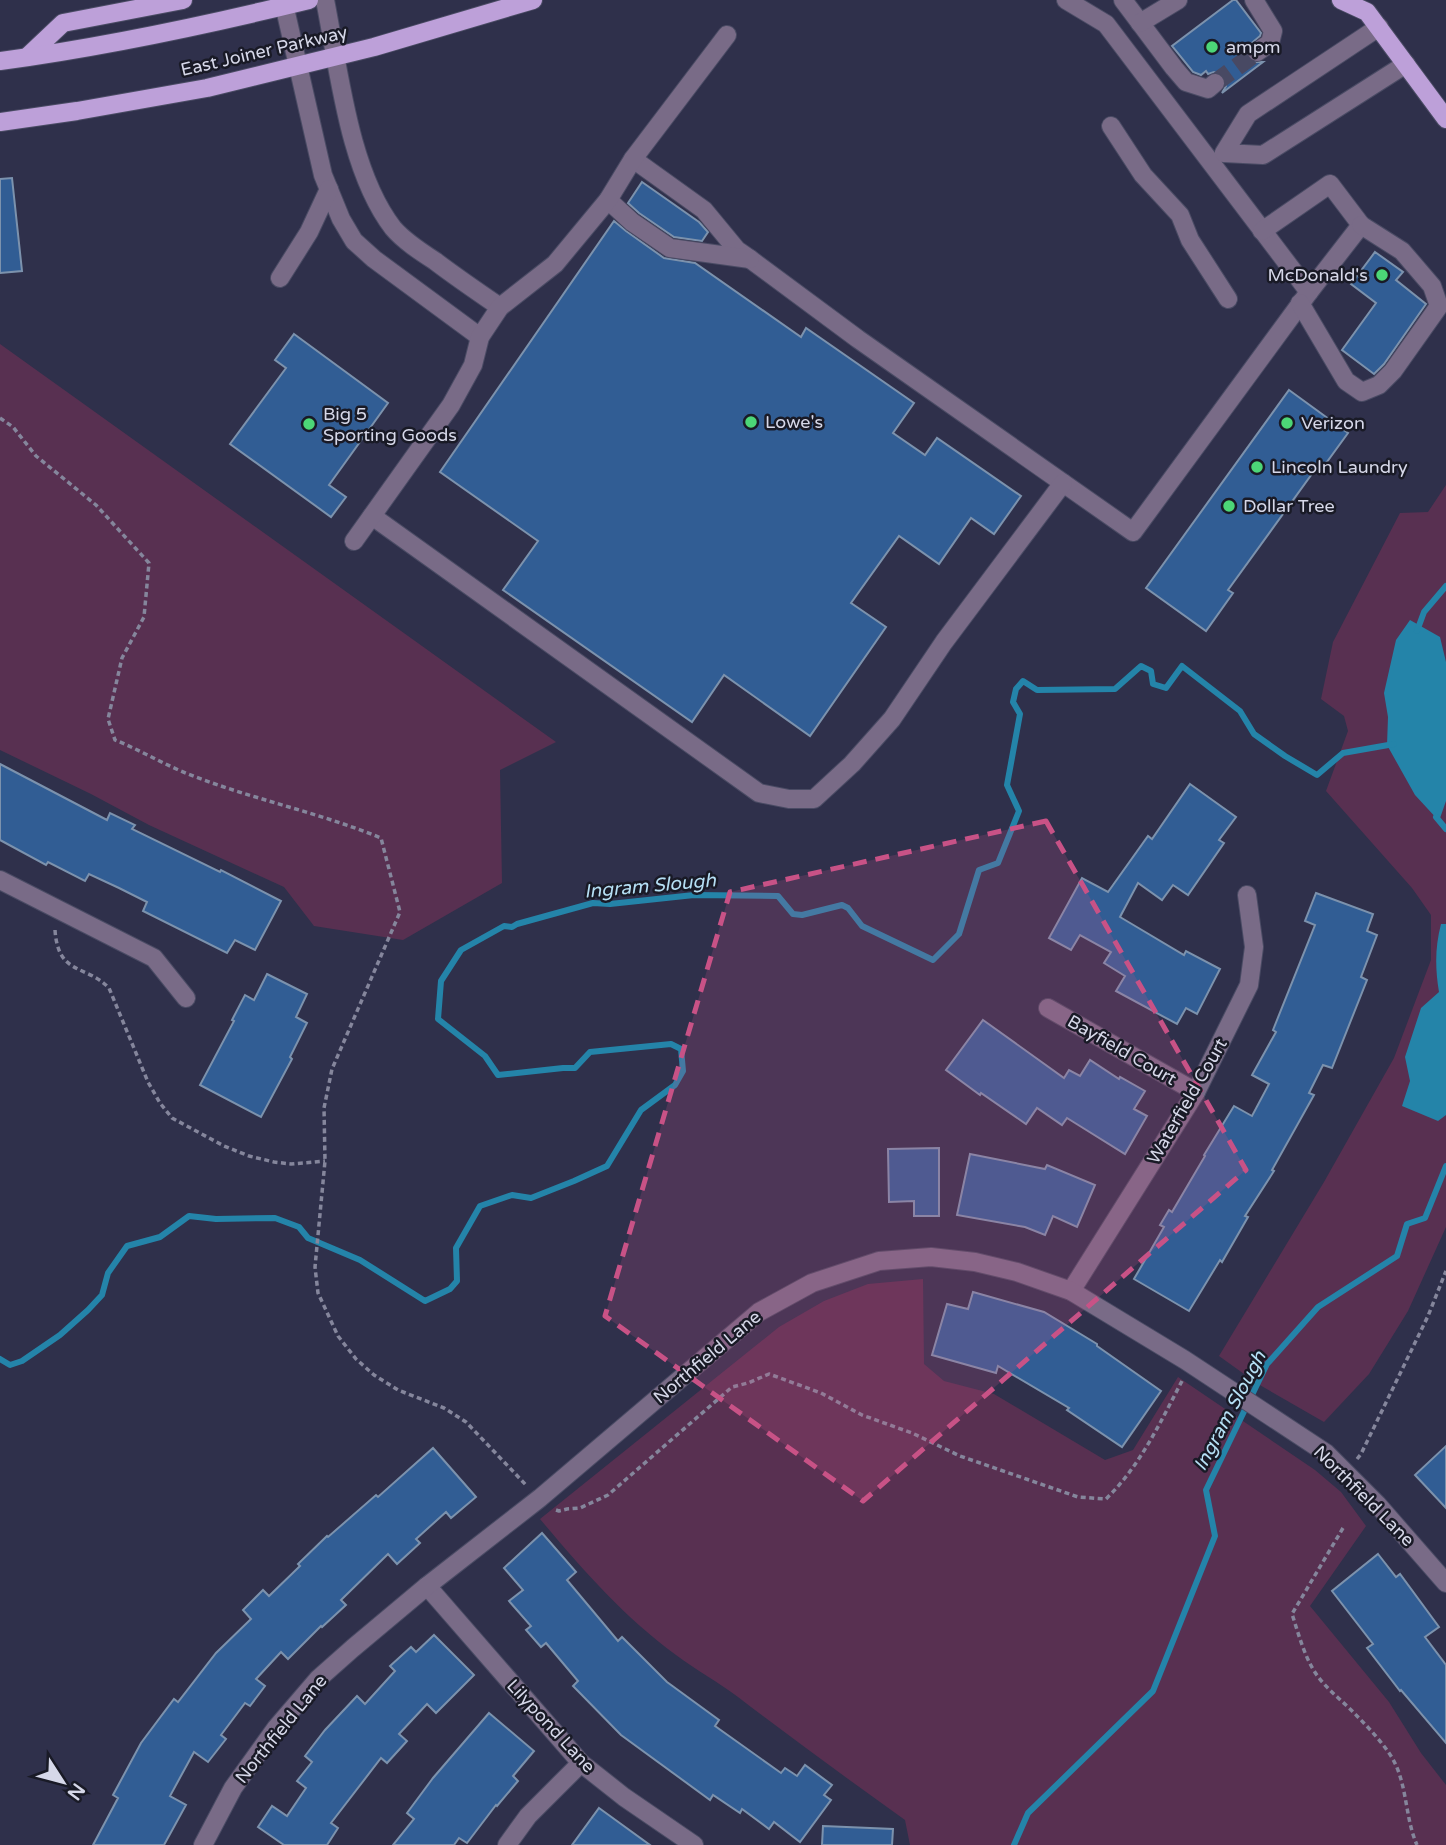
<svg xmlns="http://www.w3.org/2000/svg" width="1446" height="1845" font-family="'Varela Round',sans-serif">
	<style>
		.green { fill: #583051 }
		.water { fill: #2484a9 }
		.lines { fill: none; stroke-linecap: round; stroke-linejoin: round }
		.stream { stroke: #2484a9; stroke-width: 6 }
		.building { fill: #315d94; stroke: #7c92ad; stroke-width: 2 }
		.minor-tunnel { stroke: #484963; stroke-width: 18; stroke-dasharray: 18 9; stroke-linecap: butt }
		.minor-casing { stroke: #4a4b64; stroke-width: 20 }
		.major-casing { stroke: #4a4b64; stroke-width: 20 }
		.path { stroke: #85869c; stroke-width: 3.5; stroke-dasharray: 5 3.5; stroke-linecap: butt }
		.minor { stroke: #796b87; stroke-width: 18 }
		.major { stroke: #bda0d9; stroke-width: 18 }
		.marked { fill: #c85286; fill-opacity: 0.2; stroke: #c85286; stroke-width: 5; stroke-dasharray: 14 9; stroke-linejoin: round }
		.poi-dot { fill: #4cd677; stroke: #191a26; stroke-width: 2.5 }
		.labels { text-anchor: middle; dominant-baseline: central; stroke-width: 5; stroke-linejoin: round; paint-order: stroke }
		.poi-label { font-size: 18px; fill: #d6d8e9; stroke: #191a26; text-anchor: start }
		.street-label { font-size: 18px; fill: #d6d8e9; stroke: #191a26 }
		.water-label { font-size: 19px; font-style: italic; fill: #b6e0f5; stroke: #191a26 }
	</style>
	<rect width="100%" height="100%" fill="#2f304b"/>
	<g class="green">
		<polygon points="0,344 556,742 500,770 502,883 403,940 314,926 284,887 149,825 91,794 0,750"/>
		<polygon points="1446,485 1446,1227 1408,1311 1369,1374 1324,1422 1258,1384 1219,1356 1324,1182 1394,1058 1431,960 1431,915 1412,888 1326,791 1348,731 1344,716 1321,699 1333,642 1400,513 1428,512"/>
		<path d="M923,1279L924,1364L944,1381L994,1394L1105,1460L1133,1450L1178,1377L1315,1470L1341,1492L1366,1526L1310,1606L1389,1702L1421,1753L1446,1785V1845H910L905,1820C849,1780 793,1739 738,1697C718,1682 696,1670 676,1655C624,1617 581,1568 540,1519L779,1327L824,1301L868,1284Z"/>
	</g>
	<g class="water">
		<polygon points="1410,620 1440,637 1446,662 1446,801 1439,821 1415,795 1387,745 1388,717 1384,693 1396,640"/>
		<path d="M1441,924H1446V1115L1438,1121L1402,1106L1410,1081L1405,1057L1421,1008L1439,992C1435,968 1435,947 1441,924Z"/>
	</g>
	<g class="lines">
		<g class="stream">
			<polyline points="1417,631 1424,612 1446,586"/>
			<polyline points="1436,817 1446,829"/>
			<polyline points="0,1359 10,1365 22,1361 60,1335 88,1310 102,1295 108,1273 127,1246 160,1237 189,1216 216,1219 275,1218 299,1227 308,1238 360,1260 425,1301 450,1289 457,1281 456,1248 480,1206 512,1195 531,1198 574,1181 607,1166 641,1110 675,1085 683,1071 681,1049 671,1044 590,1052 575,1068 563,1068 498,1075 485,1056 438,1019 441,981 461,950 504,926 512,927 517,924 593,903 610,904 694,895 778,896 793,914 802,915 842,905 848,908 862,926 933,960 959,934 979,870 998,863 1019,811 1007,785 1020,714 1013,702 1016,689 1023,681 1037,690 1115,689 1141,666 1151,671 1153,684 1166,688 1182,666 1240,711 1254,734 1285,756 1317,775 1343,753 1394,744"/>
			<polyline points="1014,1845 1028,1813 1153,1691 1215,1536 1206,1490 1267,1364 1318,1307 1397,1256 1407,1224 1425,1218 1446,1166"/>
		</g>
	</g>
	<g class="building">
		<polygon points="1233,0 1236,0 1261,33 1260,36 1247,47 1246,52 1247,58 1253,62 1263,62 1222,93 1226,86 1226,80 1223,75 1214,72 1208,74 1206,71 1201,75 1193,72 1172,46"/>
		<polygon points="12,178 22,271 0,273 0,179"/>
		<polygon points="642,182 699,222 708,232 702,241 674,237 639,213 628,203"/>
		<polygon points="614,221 626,231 664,258 695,263 801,337 806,328 914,403 893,433 925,455 937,438 1021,496 994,534 971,518 939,564 899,536 851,603 886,627 810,736 724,675 692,722 503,590 538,541 440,472"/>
		<polygon points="1375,252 1403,272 1396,280 1426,304 1384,364 1374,374 1342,350 1376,303 1351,284"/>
		<polygon points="294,334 388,403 329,485 346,497 331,517 230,444 286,368 275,360"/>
		<polygon points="1289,390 1348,433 1321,470 1317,467 1228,590 1233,593 1206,631 1146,588"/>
		<polygon points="0,764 107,820 110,813 135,825 132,829 220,872 221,870 281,901 255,950 235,940 227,953 143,911 147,902 119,888 89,874 85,881 48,862 46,865 0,840"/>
		<polygon points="1190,784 1236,817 1219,840 1224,843 1188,895 1173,885 1162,900 1138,883 1120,917 1184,955 1186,951 1220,969 1197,1014 1186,1008 1177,1024 1116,991 1125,976 1104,963 1111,952 1080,935 1071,950 1049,938 1082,878 1108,892 1148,836 1152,839"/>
		<polygon points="1316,893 1373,914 1367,931 1377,935 1361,977 1367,980 1332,1068 1323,1065 1309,1093 1314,1095 1272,1170 1274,1171 1245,1216 1248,1217 1222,1262 1220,1260 1189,1311 1134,1279 1164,1227 1160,1225 1169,1210 1172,1212 1205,1156 1204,1155 1234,1106 1252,1116 1269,1084 1252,1075 1276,1032 1273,1030 1315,925 1305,921"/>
		<polygon points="267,974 307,994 296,1017 307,1023 290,1057 292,1059 261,1117 200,1085 234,1021 232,1020 245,995 254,1000"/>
		<polygon points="983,1020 1064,1078 1069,1070 1080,1076 1090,1060 1119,1079 1120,1077 1145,1091 1134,1109 1147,1116 1125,1154 1067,1118 1062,1125 1037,1108 1026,1124 981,1093 980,1095 946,1070"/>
		<polygon points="939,1148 939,1216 914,1216 914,1201 889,1202 888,1149"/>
		<polygon points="970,1154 1045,1169 1047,1165 1095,1185 1077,1227 1053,1216 1045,1235 1025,1227 957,1215"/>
		<polygon points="973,1292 1044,1312 1097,1344 1097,1346 1161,1391 1122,1447 1067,1410 1069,1408 998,1366 996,1373 932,1355 947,1304 968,1309"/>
		<polygon points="1446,1446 1446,1508 1415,1475"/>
		<polygon points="433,1448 476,1497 451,1518 446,1512 416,1539 420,1543 397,1564 388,1554 341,1600 346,1605 322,1627 321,1626 288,1659 281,1652 256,1679 265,1686 250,1706 245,1703 221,1735 226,1739 208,1762 194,1752 170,1796 186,1805 164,1845 93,1845 118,1798 113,1795 141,1743 174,1699 178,1702 216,1653 251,1619 243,1610 263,1590 269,1596 300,1566 298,1564 327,1536 328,1537 376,1495 378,1497"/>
		<polygon points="542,1533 576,1572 567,1580 618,1641 622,1637 667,1682 719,1720 715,1726 781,1773 785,1768 797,1776 805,1765 832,1785 824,1795 831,1800 800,1842 774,1822 769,1829 742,1809 740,1813 713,1795 710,1800 621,1735 573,1686 578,1681 546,1643 541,1647 526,1630 531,1626 509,1601 523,1590 504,1568"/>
		<polygon points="1378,1554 1396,1577 1400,1574 1439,1627 1425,1637 1446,1665 1446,1743 1401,1690 1400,1691 1367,1648 1373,1644 1332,1591"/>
		<polygon points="434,1635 474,1675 436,1713 427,1704 399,1734 407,1741 387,1763 381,1758 331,1823 338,1828 327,1845 284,1845 258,1827 272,1806 287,1816 306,1788 297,1781 312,1762 305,1756 325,1730 357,1696 365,1704 395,1671 390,1666 411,1647 416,1652"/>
		<polygon points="489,1713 534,1751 513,1776 518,1781 497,1806 496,1805 467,1843 459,1838 454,1845 393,1845 414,1819 407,1813 433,1778"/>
		<polygon points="599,1808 650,1845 572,1845"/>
		<polygon points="823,1826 893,1829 892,1845 822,1845"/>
	</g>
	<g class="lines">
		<polyline class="minor-tunnel" points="1215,83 1257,52"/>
		<defs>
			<g id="minor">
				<polyline points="283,0 323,175 341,219 354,241 374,259 480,337"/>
				<path d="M325,0C339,70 349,171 393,228C404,241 421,252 435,261C456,277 478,292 500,307"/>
				<polyline points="1066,0 1106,24 1309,292"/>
				<polyline points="1123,0 1174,68 1186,82 1208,89 1215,83"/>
				<polyline points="1254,0 1273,31 1270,43 1257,52"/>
				<polyline points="1140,23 1178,0"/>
				<polyline points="1379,27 1248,114 1224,153 1263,155 1406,64"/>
				<polyline points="1111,126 1143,175 1180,215 1190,240 1228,299"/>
				<polyline points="633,159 704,210 737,250 750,259 858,339 1133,532 1309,292 1361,225 1330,184 1262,231"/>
				<polyline points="608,200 632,222 670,248 750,259"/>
				<polyline points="280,278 309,232 329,189"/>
				<polyline points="1300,303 1346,381 1362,392 1379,385 1393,371 1439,306 1432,286 1402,251 1361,225"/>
				<polyline points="372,516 759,793 789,799 814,799 852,764 892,719 944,642 1063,483"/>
				<polyline points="354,541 451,405 473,365 480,337 500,307 555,264 608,200 633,159 727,35"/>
				<polyline points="0,880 154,958 186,998"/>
				<polyline points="1048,1008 1196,1092"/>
				<polyline points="1071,1291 1196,1092 1249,985 1254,947 1247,895"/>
				<polyline points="427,1586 581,1763 624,1797 694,1845"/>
				<polyline points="203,1845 233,1788 276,1728 318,1679 353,1648 427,1586 540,1498 759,1312 812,1283 879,1261 931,1257 975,1262 1017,1272 1071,1291 1185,1360 1326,1453 1377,1504 1446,1583"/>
				<polyline points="507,1845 528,1816 581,1763"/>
			</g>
			<g id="major">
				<polyline points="1341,0 1367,12 1446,119"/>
				<polyline points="27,57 63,23 183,0"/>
				<path d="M0,61C104,47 207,25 309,0"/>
				<polyline points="0,122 77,111 207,88 374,47 533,0"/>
			</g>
		</defs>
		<use href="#minor" class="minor-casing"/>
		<use href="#major" class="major-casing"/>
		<g class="path">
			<path d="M0,418L13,427L36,456L96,505L149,563L144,617L122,658L108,719L115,740C140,750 163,764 188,774C251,799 318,812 381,838L400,912L332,1069L324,1108L325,1161L315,1267L318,1293L338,1336L356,1359L374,1375L398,1390L444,1408L466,1422L526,1485"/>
			<path d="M55,930C58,976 86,964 109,988L148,1082L160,1103L172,1118L224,1146L249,1156L274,1162L291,1164L325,1161"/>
			<polyline points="1357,1459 1361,1454 1428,1316 1446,1271"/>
			<path d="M556,1510L559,1511L567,1509L580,1508L608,1495L732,1387L748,1383L769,1374L821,1393L862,1415L912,1433L960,1456L1078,1497L1106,1499C1140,1466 1160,1423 1182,1381"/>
			<path d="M1343,1528L1292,1614C1299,1635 1305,1660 1319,1678C1330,1692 1345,1703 1357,1716C1368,1727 1380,1740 1389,1753C1408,1780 1404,1816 1417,1845"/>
		</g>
		<use href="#minor" class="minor"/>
		<use href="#major" class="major"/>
	</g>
	<path class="marked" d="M1046,821L1246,1170L863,1501L605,1316L730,892Z"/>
	<g class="poi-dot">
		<circle cx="1212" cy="47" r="7"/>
		<circle cx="1382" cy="275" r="7"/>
		<circle cx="751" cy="422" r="7"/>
		<circle cx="1287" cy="423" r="7"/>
		<circle cx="309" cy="424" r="7"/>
		<circle cx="1257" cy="467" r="7"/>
		<circle cx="1229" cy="506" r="7"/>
	</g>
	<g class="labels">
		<g class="poi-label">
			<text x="1226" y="47">ampm</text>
			<text x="1368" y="275" text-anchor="end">McDonald's</text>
			<text x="323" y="414">Big 5<tspan x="323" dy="21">Sporting Goods</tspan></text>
			<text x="765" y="422">Lowe's</text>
			<text x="1301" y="423">Verizon</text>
			<text x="1271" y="467">Lincoln Laundry</text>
			<text x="1243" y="506">Dollar Tree</text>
		</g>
		<g class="street-label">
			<text transform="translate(264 51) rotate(-13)">East Joiner Parkway</text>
			<text transform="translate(1122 1050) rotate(30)">Bayfield Court</text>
			<text transform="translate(1187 1101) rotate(-60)">Waterfield Court</text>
			<text transform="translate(707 1357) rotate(-40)">Northfield Lane</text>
			<text transform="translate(1364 1496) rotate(45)">Northfield Lane</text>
			<text transform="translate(551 1726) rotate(47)">Lilypond Lane</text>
			<text transform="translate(281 1729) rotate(-51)">Northfield Lane</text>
		</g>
		<g class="water-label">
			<text transform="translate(650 886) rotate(-5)">Ingram Slough</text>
			<text transform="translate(1230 1411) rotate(-62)">Ingram Slough</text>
		</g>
	</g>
	<g transform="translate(63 1782) rotate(126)" stroke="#191a26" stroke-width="5" paint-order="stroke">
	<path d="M0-5L12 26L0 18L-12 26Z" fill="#d6d8e9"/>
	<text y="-10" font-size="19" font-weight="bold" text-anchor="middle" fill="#d6d8e9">N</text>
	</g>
</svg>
